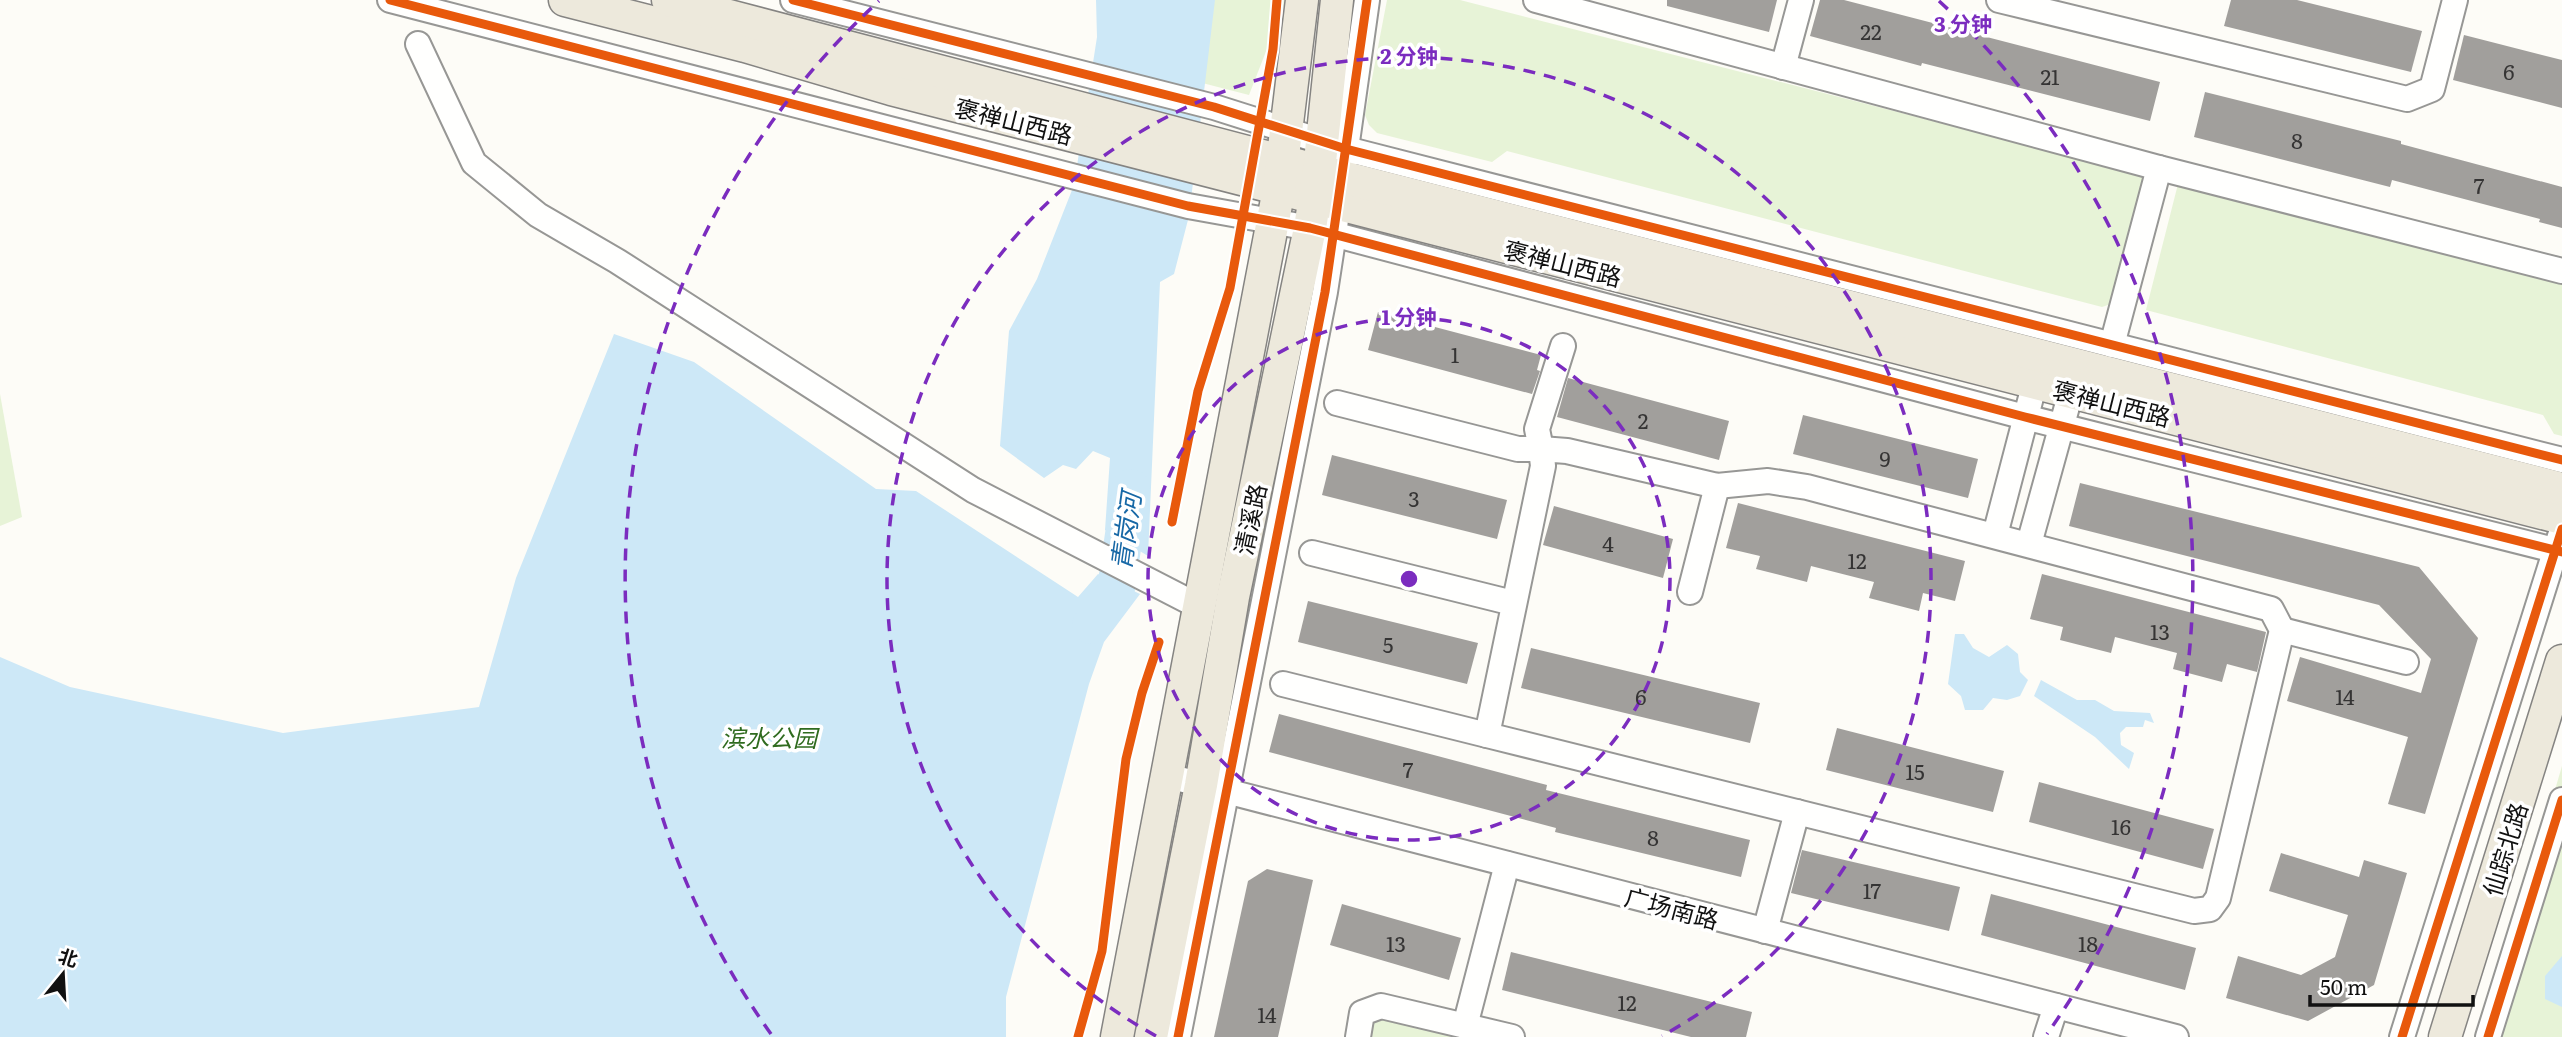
<svg xmlns="http://www.w3.org/2000/svg" width="2562" height="1037" font-family="Literata,'Noto Sans SC',serif">
	<style>
		.green { fill: #e7f3d7 }
		.water { fill: #cde8f7 }
		.lines { fill: none; stroke-linecap: round; stroke-linejoin: round }
		.river { stroke: #cde8f7; stroke-width: 38 }
		.building { fill: #a19f9c }
		.minor-casing { stroke: #979795; stroke-width: 28 }
		.major-casing { stroke: #858482; stroke-width: 35 }
		.minor { stroke: #fffffe; stroke-width: 24 }
		.major { stroke: #ede9dc; stroke-width: 32 }
		.cycleway-casing { stroke: #fff; stroke-width: 13 }
		.cycleway { stroke: #e8590c; stroke-width: 9 }
		.ring { fill: none; stroke: #7b2cbf; stroke-width: 3.5; stroke-dasharray: 12 9 }
		.labels { text-anchor: middle; dominant-baseline: central; stroke-width: 7; stroke-linejoin: round; paint-order: stroke }
		.number-label { font-size: 21px; fill: #353434 }
		.street-label { font-size: 24px; fill: #111; stroke: #fff }
		.park-label { font-size: 24px; font-style: italic; fill: #2f6b1f; stroke: #fff }
		.water-label { font-size: 26px; font-style: italic; fill: #1768a6; stroke: #fff }
		.centre { fill: #7b2cbf; stroke: #fff; stroke-width: 3.5 }
		.ring-label { font-size: 21px; text-anchor: middle; font-weight: bold; fill: #7b2cbf; stroke: #fff; stroke-width: 7; stroke-linejoin: round; paint-order: stroke }
	</style>
	<rect width="100%" height="100%" fill="#fdfcf7"/>
	<g class="green">
		<polygon points="1115,0 1286,0 1249,95 1109,59"/>
		<polygon points="1387,0 1460,0 2140,174 2146,185 2114,303 2102,307 1507,151 1492,162 1377,133 1369,125 1365,115"/>
		<polygon points="2178,184 2562,283 2562,436 2554,434 2543,415 2146,310"/>
		<polygon points="0,394 22,517 0,526"/>
		<polygon points="2562,766 2562,1037 2482,1037"/>
		<polygon points="1373,1014 1468,1037 1369,1037"/>
	</g>
	<g class="water">
		<polygon points="1096,0 1215,0 1189,216 1174,274 1160,282 1148,556 1105,530 1110,458 1093,451 1076,469 1063,465 1044,478 1000,446 1009,331 1037,279 1074,185 1097,37"/>
		<polygon points="614,334 694,362 876,489 916,491 1078,597 1098,574 1140,594 1104,642 1089,684 1006,997 1006,1037 0,1037 0,657 70,687 283,733 479,707 516,578"/>
		<polygon points="1955,634 1964,634 1973,648 1989,657 2007,645 2018,654 2020,672 2028,680 2020,696 2007,700 1993,698 1983,710 1965,710 1961,696 1948,684"/>
		<polygon points="2041,680 2077,700 2095,700 2114,711 2150,713 2154,723 2145,720 2143,727 2126,727 2120,733 2121,745 2134,753 2129,769 2095,737 2034,696"/>
		<polygon points="2562,956 2562,1007 2545,999 2545,976"/>
	</g>
	<g class="lines">
		<polyline class="river" points="1091,625 1115,595 1131,488"/>
	</g>
	<g class="building">
		<polygon points="1667,0 1777,0 1769,32 1667,6"/>
		<polygon points="1820,0 1844,0 2160,82 2150,121 1922,63 1921,66 1810,36"/>
		<polygon points="2231,0 2297,0 2422,31 2411,72 2224,26"/>
		<polygon points="2464,35 2562,60 2562,108 2453,80"/>
		<polygon points="2205,92 2401,141 2401,144 2562,187 2562,228 2539,222 2540,219 2392,180 2390,187 2194,137"/>
		<polygon points="1378,312 1541,355 1537,370 1540,371 1532,394 1368,350"/>
		<polygon points="1568,378 1729,421 1719,460 1557,417"/>
		<polygon points="1803,415 1978,459 1968,498 1793,454"/>
		<polygon points="1332,455 1507,500 1497,539 1322,495"/>
		<polygon points="2080,483 2419,567 2478,638 2425,814 2388,804 2408,737 2287,701 2300,657 2421,693 2431,659 2379,605 2069,526"/>
		<polygon points="1738,503 1965,561 1955,601 1923,593 1919,611 1869,598 1874,582 1811,566 1807,582 1756,569 1760,556 1726,548"/>
		<polygon points="1554,506 1673,539 1663,578 1543,545"/>
		<polygon points="2042,574 2266,632 2257,672 2227,664 2222,682 2173,669 2177,653 2115,637 2111,653 2060,640 2063,627 2030,619"/>
		<polygon points="1308,601 1478,643 1467,684 1298,642"/>
		<polygon points="1531,648 1760,703 1750,743 1521,688"/>
		<polygon points="1279,714 1547,785 1546,790 1750,840 1741,877 1555,832 1556,828 1269,752"/>
		<polygon points="1837,728 2004,771 1993,812 1826,770"/>
		<polygon points="2039,782 2214,829 2203,869 2029,822"/>
		<polygon points="1802,850 1960,887 1949,931 1791,893"/>
		<polygon points="2281,853 2359,877 2364,860 2407,873 2374,985 2308,1021 2226,998 2238,956 2301,975 2335,957 2348,915 2269,891"/>
		<polygon points="1267,869 1313,880 1278,1037 1214,1037 1248,881"/>
		<polygon points="1991,894 2196,948 2185,990 1981,935"/>
		<polygon points="1342,904 1461,938 1449,980 1330,945"/>
		<polygon points="1511,952 1752,1012 1746,1037 1691,1037 1502,990"/>
	</g>
	<g class="lines">
		<defs>
			<g id="minor">
				<polyline points="390,0 1188,206 1310,228 2025,417 2562,552"/>
				<polyline points="793,0 1214,107 1346,149 2562,460"/>
				<polyline points="1536,0 2159,168 2562,271"/>
				<polyline points="1999,0 2407,99 2432,89 2455,0"/>
				<polyline points="418,44 474,163 538,215 617,261 973,490 1200,607"/>
				<polyline points="1783,67 1801,0"/>
				<polyline points="1344,163 1367,0"/>
				<polyline points="2112,345 2159,168"/>
				<polyline points="1337,403 1518,449 1541,449 1537,429 1563,346"/>
				<polygon points="1541,449 1567,451 1717,486 1768,481 1807,487 2271,609 2282,630 2218,898 2210,909 2194,911 1487,735 1543,466"/>
				<polyline points="1995,535 2035,382"/>
				<polyline points="2029,544 2071,392"/>
				<polyline points="1312,553 1513,603"/>
				<polyline points="1690,592 1717,486"/>
				<polyline points="2282,630 2406,662"/>
				<polyline points="1283,684 1487,735"/>
				<polyline points="1168,776 2176,1037"/>
				<polyline points="1765,931 1797,812"/>
				<polyline points="1465,1026 1507,864"/>
				<polyline points="1178,1037 1325,292 1336,220"/>
				<polyline points="1358,1037 1362,1013 1381,1006 1512,1037"/>
				<polyline points="2046,1037 2056,1006"/>
				<polyline points="2402,1037 2560,536"/>
				<polyline points="2488,1037 2562,800"/>
			</g>
			<g id="major">
				<polyline points="565,0 745,46 891,89 2562,518"/>
				<polyline points="668,0 1342,177 2562,489"/>
				<polyline points="1117,1037 1279,189 1302,0"/>
				<polyline points="1151,1037 1201,785 1233,597 1310,228 1319,171 1337,0"/>
				<polyline points="2445,1037 2562,661"/>
			</g>
		</defs>
		<use href="#minor" class="minor-casing"/>
		<use href="#major" class="major-casing"/>
		<use href="#minor" class="minor"/>
		<use href="#major" class="major"/>
		<defs>
			<g id="cycleway">
				<polyline points="390,0 1188,206 1310,228 2025,417 2562,552"/>
				<polyline points="793,0 1214,107 1346,149 2562,460"/>
				<polyline points="1172,522 1198,391 1230,288 1273,49 1277,0"/>
				<polyline points="1078,1037 1102,951 1126,759 1142,693 1159,642"/>
				<polyline points="1178,1037 1325,292 1367,0"/>
				<polyline points="2402,1037 2562,529"/>
				<polyline points="2488,1037 2562,800"/>
			</g>
		</defs>
		<use href="#cycleway" class="cycleway-casing"/>
		<use href="#cycleway" class="cycleway"/>
	</g>
	<g class="ring">
		<circle cx="1409" cy="579" r="261"/>
		<path d="M1156 1036A522 522 0 1 1 1662 1036"/>
		<path d="M771 1034A784 784 0 0 1 879 1M1939 1A784 784 0 0 1 2047 1034"/>
	</g>
	<g class="labels">
		<g class="number-label">
			<text x="1871" y="30">22</text>
			<text x="2509" y="70">6</text>
			<text x="2050" y="75">21</text>
			<text x="2297" y="139">8</text>
			<text x="2479" y="184">7</text>
			<text x="1455" y="353">1</text>
			<text x="1643" y="419">2</text>
			<text x="1885" y="457">9</text>
			<text x="1414" y="497">3</text>
			<text x="1608" y="542">4</text>
			<text x="1857" y="559">12</text>
			<text x="2160" y="630">13</text>
			<text x="1388" y="643">5</text>
			<text x="1641" y="695">6</text>
			<text x="2345" y="695">14</text>
			<text x="1408" y="768">7</text>
			<text x="1915" y="770">15</text>
			<text x="2121" y="825">16</text>
			<text x="1653" y="836">8</text>
			<text x="1872" y="889">17</text>
			<text x="1396" y="942">13</text>
			<text x="2088" y="942">18</text>
			<text x="1627" y="1001">12</text>
			<text x="1267" y="1013">14</text>
		</g>
		<g class="street-label">
			<text transform="translate(1014 120) rotate(14)">褒禅山西路</text>
			<text transform="translate(1563 262) rotate(14)">褒禅山西路</text>
			<text transform="translate(2112 402) rotate(14)">褒禅山西路</text>
			<text transform="translate(1249 519) rotate(-78)">清溪路</text>
			<text transform="translate(2504 849) rotate(-73)">仙踪北路</text>
			<text transform="translate(1672 907) rotate(15)">广场南路</text>
		</g>
		<g class="park-label">
			<text x="769" y="736">滨水公园</text>
		</g>
		<g class="water-label">
			<text transform="translate(1124 531) rotate(-82)">青岗河</text>
		</g>
	</g>
	<circle cx="1409" cy="579" r="10" class="centre"/>
	<g class="ring-label">
		<text x="1963" y="32">3 分钟</text>
		<text x="1409" y="64">2 分钟</text>
		<text x="1409" y="325">1 分钟</text>
	</g>
	<g transform="translate(63 974) rotate(18)" stroke="#ffffff" stroke-width="5" paint-order="stroke">
	<path d="M0-5L12 26L0 18L-12 26Z" fill="#111111"/>
	<text y="-10" font-size="19" font-weight="bold" text-anchor="middle" fill="#111111">北</text>
	</g>
	<path d="M2310 995v10h163v-10" fill="none" stroke="#111111" stroke-width="3.5"/>
	<text x="2320" y="995" font-size="21" fill="#111111" stroke="#ffffff" stroke-width="5" paint-order="stroke">50 m</text>
</svg>
